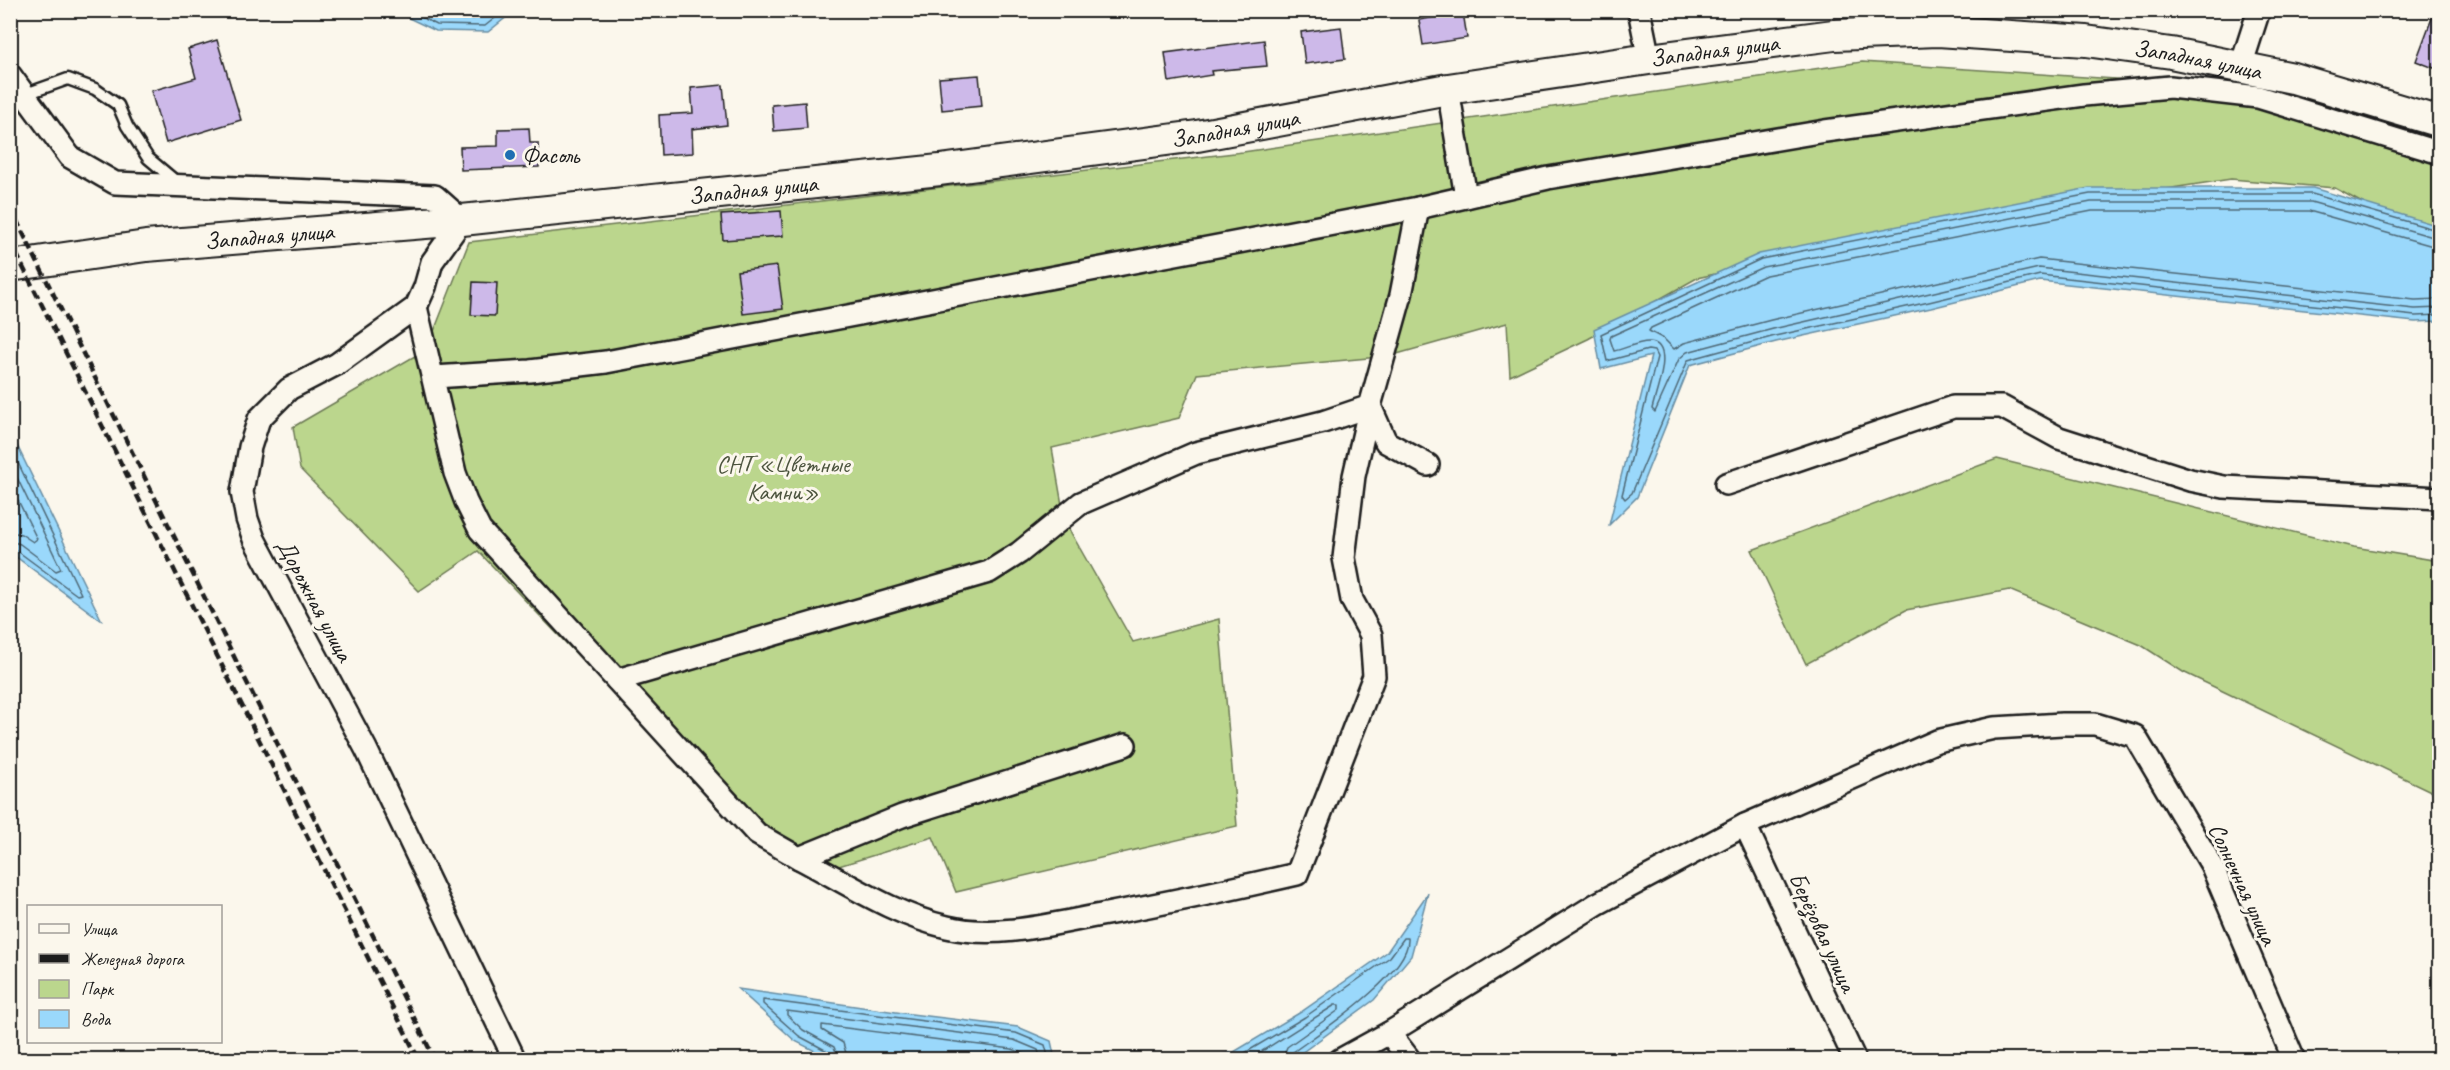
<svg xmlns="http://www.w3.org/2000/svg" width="2450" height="1070" font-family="Caveat,sans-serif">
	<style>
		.green { fill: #bbd68d; stroke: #6c7954; stroke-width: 1.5 }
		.water { fill: #9ad8fb; stroke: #688da2; stroke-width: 1.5 }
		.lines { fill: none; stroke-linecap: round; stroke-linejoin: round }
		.shore { stroke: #4e6775; stroke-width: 1.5 }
		.building { fill: #cdb9e9; stroke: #1c1c1c; stroke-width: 1.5 }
		.service-casing { stroke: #1c1c1c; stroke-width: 15 }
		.minor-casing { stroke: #1c1c1c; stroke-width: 26 }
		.tertiary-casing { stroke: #1c1c1c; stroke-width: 32 }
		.secondary-casing { stroke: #1c1c1c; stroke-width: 34 }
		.service { stroke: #fbf7ec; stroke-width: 10 }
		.minor { stroke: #fbf7ec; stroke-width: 21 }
		.tertiary { stroke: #fbf7ec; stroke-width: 27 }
		.secondary { stroke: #fbf7ec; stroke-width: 30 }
		.rail { stroke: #1c1c1c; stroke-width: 4.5; stroke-dasharray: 9 4.5; stroke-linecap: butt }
		.poi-dot { fill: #1f6fb2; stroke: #fbf7ec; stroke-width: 2 }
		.labels { text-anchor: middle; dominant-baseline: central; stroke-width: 6; stroke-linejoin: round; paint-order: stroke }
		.street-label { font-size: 24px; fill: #1c1c1c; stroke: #fbf7ec }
		.poi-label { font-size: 24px; fill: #1c1c1c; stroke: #fbf7ec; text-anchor: start }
		.park-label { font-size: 24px; fill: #4c543e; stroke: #fbf7ec }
	</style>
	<rect width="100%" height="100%" fill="#fbf7ec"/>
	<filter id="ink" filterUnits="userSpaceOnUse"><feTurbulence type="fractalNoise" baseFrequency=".0167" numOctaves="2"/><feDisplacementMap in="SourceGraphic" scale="12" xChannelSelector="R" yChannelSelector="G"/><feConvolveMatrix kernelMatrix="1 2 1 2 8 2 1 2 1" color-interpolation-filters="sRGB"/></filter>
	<g filter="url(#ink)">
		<g class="green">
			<polygon points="1862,62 2221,86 2439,149 2439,239 2386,216 2335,188 2231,179 1948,222 1697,278 1588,339 1510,376 1507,323 1390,356 1197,374 1179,418 1052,448 1065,522 1133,642 1219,619 1237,826 956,892 933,837 826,870 673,755 478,551 419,591 300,469 293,427 427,349 469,242 1243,152"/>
			<polygon points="1997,459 2354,547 2439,561 2439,795 2183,672 2141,645 2009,590 1906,610 1806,664 1752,550"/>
		</g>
		<g class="water">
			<polygon points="394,11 514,11 488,32 436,31"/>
			<polygon points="2089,188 2313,188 2439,226 2439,321 2415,322 2040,281 1931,308 1776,342 1690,365 1637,497 1609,525 1651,356 1601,369 1594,329 1759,254"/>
			<polygon points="10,433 11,433 102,621 11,553"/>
			<polygon points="1428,893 1411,956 1374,1000 1293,1059 1204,1059 1234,1052 1301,1012 1387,952"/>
			<polygon points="738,989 903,1013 1018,1027 1051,1041 1055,1059 831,1059 795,1041"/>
		</g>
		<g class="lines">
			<g class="shore">
				<polyline points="407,10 437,25 485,26 505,10"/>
				<path d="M425,10C444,20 476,25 493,10"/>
				<polyline points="2440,231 2312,194 2090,194 1761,259 1601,334 1607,361 1648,350 1654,351 1657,357 1622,495 1625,499 1632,493 1688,360 1775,336 1929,302 2040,275 2415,316 2440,315"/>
				<path d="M2440,239L2311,202H2091L1763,267L1611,336L1610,339L1614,351C1625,349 1639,341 1650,342C1676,344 1655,394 1652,409L1655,412L1679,359L1687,352L1773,329L2039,268L2415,309L2440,308"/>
				<polyline points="2440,248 2309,211 2092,211 1766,275 1651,328 1649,331 1664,339 1674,349 1684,343 1771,320 2039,259 2415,300 2440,299"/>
				<polyline points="10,446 81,594 77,595 16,550 10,549"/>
				<polyline points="10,463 61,569 56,571 20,544 10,541"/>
				<polyline points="10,484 37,539 33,542 21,534 10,532"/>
				<polyline points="832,1060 829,1052 799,1036 763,1004 763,1000 1016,1033 1045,1045 1049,1060"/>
				<polyline points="839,1060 834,1047 803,1030 787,1015 787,1011 1014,1040 1038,1050 1041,1060"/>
				<polyline points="848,1060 843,1043 822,1030 822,1025 1012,1049 1030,1056 1032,1060"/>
				<path d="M1230,1060L1238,1057L1305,1017L1390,957L1404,938H1408C1411,973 1319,1033 1293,1052L1290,1060"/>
				<polyline points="1248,1060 1335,1005 1339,1005 1339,1010 1287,1047 1282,1060"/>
			</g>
		</g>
		<g class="building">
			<polygon points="2435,10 2439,10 2439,70 2416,61"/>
			<polygon points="1463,12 1467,38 1423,45 1419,20"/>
			<polygon points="1341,27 1345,59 1305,64 1301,32"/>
			<polygon points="217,40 241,120 166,143 151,91 196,78 188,49"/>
			<polygon points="1264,40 1267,66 1211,71 1212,75 1169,82 1165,53"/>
			<polygon points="979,75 982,106 942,110 939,78"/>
			<polygon points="723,85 727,125 692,129 693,153 661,155 659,115 693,113 691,88"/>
			<polygon points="805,102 807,128 774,131 772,105"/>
			<polygon points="529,128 530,143 538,143 539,167 461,170 460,147 498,146 498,129"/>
			<polygon points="781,211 783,236 723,240 721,215"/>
			<polygon points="777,266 783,309 743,314 737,271"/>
			<polygon points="473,282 497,283 495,316 471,315"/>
		</g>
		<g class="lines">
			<defs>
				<polyline id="service" points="23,95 68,79 95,89 118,105 127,126 148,158 179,184"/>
				<g id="minor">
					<polyline points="1639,10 1649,59"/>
					<polyline points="2241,66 2259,10"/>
					<polyline points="10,75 70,157 115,183 435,196 462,220 432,262 425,287 416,307 337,364 289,389 259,419 250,447 242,492 247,519 254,539 366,749 515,1060"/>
					<polyline points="1448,89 1466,197"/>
					<polyline points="416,307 455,473 466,502 480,530 757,834 799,858 902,816 1125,745"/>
					<polyline points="434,377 530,371 606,362 1418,208 1548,178 1825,131 2084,95 2170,87 2258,97 2440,153"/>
					<polyline points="1726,484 1953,407 2002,407 2059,438 2190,480 2224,487 2440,498"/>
					<polyline points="617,680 989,572 1019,553 1081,503 1196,453 1323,422 1370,406 1401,295 1418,208"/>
					<polyline points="1745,825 1855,1060"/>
					<path d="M799,858C847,883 894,915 947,927C997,939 1052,924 1101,915C1167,903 1232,889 1297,874L1374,676L1371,635L1352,600L1344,558L1354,476L1370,406L1386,442L1428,465"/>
					<polyline points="1389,1033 1410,1060"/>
					<polyline points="1340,1060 1389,1033 1597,904 1745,825 1937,741 1994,728 2062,724 2095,724 2135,736 2211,864 2294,1060"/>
				</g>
				<polyline id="tertiary" points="1931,10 1938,31"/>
				<g id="secondary">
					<path id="s1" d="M10,266L146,246L462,220L940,170L1197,136L1448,89L1649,59L1834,35L1938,31L2086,41L2171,53L2293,78L2440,122"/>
				</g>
			</defs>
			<use href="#service" class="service-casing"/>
			<use href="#minor" class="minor-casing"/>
			<use href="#tertiary" class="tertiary-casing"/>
			<use href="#secondary" class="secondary-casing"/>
			<use href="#service" class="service"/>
			<use href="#minor" class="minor"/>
			<use href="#tertiary" class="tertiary"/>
			<use href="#secondary" class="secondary"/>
			<g class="rail">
				<polyline points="10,207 435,1060"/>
				<polyline points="10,241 419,1060"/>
			</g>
		</g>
	</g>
	<circle class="poi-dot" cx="510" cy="155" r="6"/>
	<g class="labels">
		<g class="street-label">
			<text stroke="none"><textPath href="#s1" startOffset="1719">Западная улица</textPath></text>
			<text stroke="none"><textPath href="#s1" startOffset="2205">Западная улица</textPath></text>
			<text stroke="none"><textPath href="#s1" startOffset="1233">Западная улица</textPath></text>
			<text stroke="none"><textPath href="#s1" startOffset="747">Западная улица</textPath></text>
			<text stroke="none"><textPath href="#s1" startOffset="261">Западная улица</textPath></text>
			<text transform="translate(315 600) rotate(62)">Дорожная улица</text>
			<text transform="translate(2243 884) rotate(65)">Солнечная улица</text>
			<text transform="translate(1823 932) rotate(65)">Берёзовая улица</text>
		</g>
		<g class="poi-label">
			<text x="522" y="155">Фасоль</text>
		</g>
		<g class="park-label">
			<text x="783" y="464">СНТ «Цветные<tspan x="783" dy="28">Камни»</tspan></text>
		</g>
	</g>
	<rect width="2450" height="1070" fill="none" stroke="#fbf7ec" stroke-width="36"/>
	<rect x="18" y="18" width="2414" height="1034" fill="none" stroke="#1c1c1c" stroke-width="2" filter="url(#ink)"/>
	<rect x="27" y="905" width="195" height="138" fill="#fbf7ec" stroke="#a29f99" stroke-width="1.5"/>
	<rect x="39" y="924" width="30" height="9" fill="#fbf7ec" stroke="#a29f99" stroke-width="1.5"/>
	<text x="81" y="935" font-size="18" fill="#1c1c1c">Улица</text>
	<rect x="39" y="954" width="30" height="9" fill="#1c1c1c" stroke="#a29f99" stroke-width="1.5"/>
	<text x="81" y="965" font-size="18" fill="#1c1c1c">Железная дорога</text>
	<rect x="39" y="980" width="30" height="18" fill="#bbd68d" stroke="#a29f99" stroke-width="1.5"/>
	<text x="81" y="995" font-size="18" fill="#1c1c1c">Парк</text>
	<rect x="39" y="1010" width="30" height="18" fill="#9ad8fb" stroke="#a29f99" stroke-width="1.5"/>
	<text x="81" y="1025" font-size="18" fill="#1c1c1c">Вода</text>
</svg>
